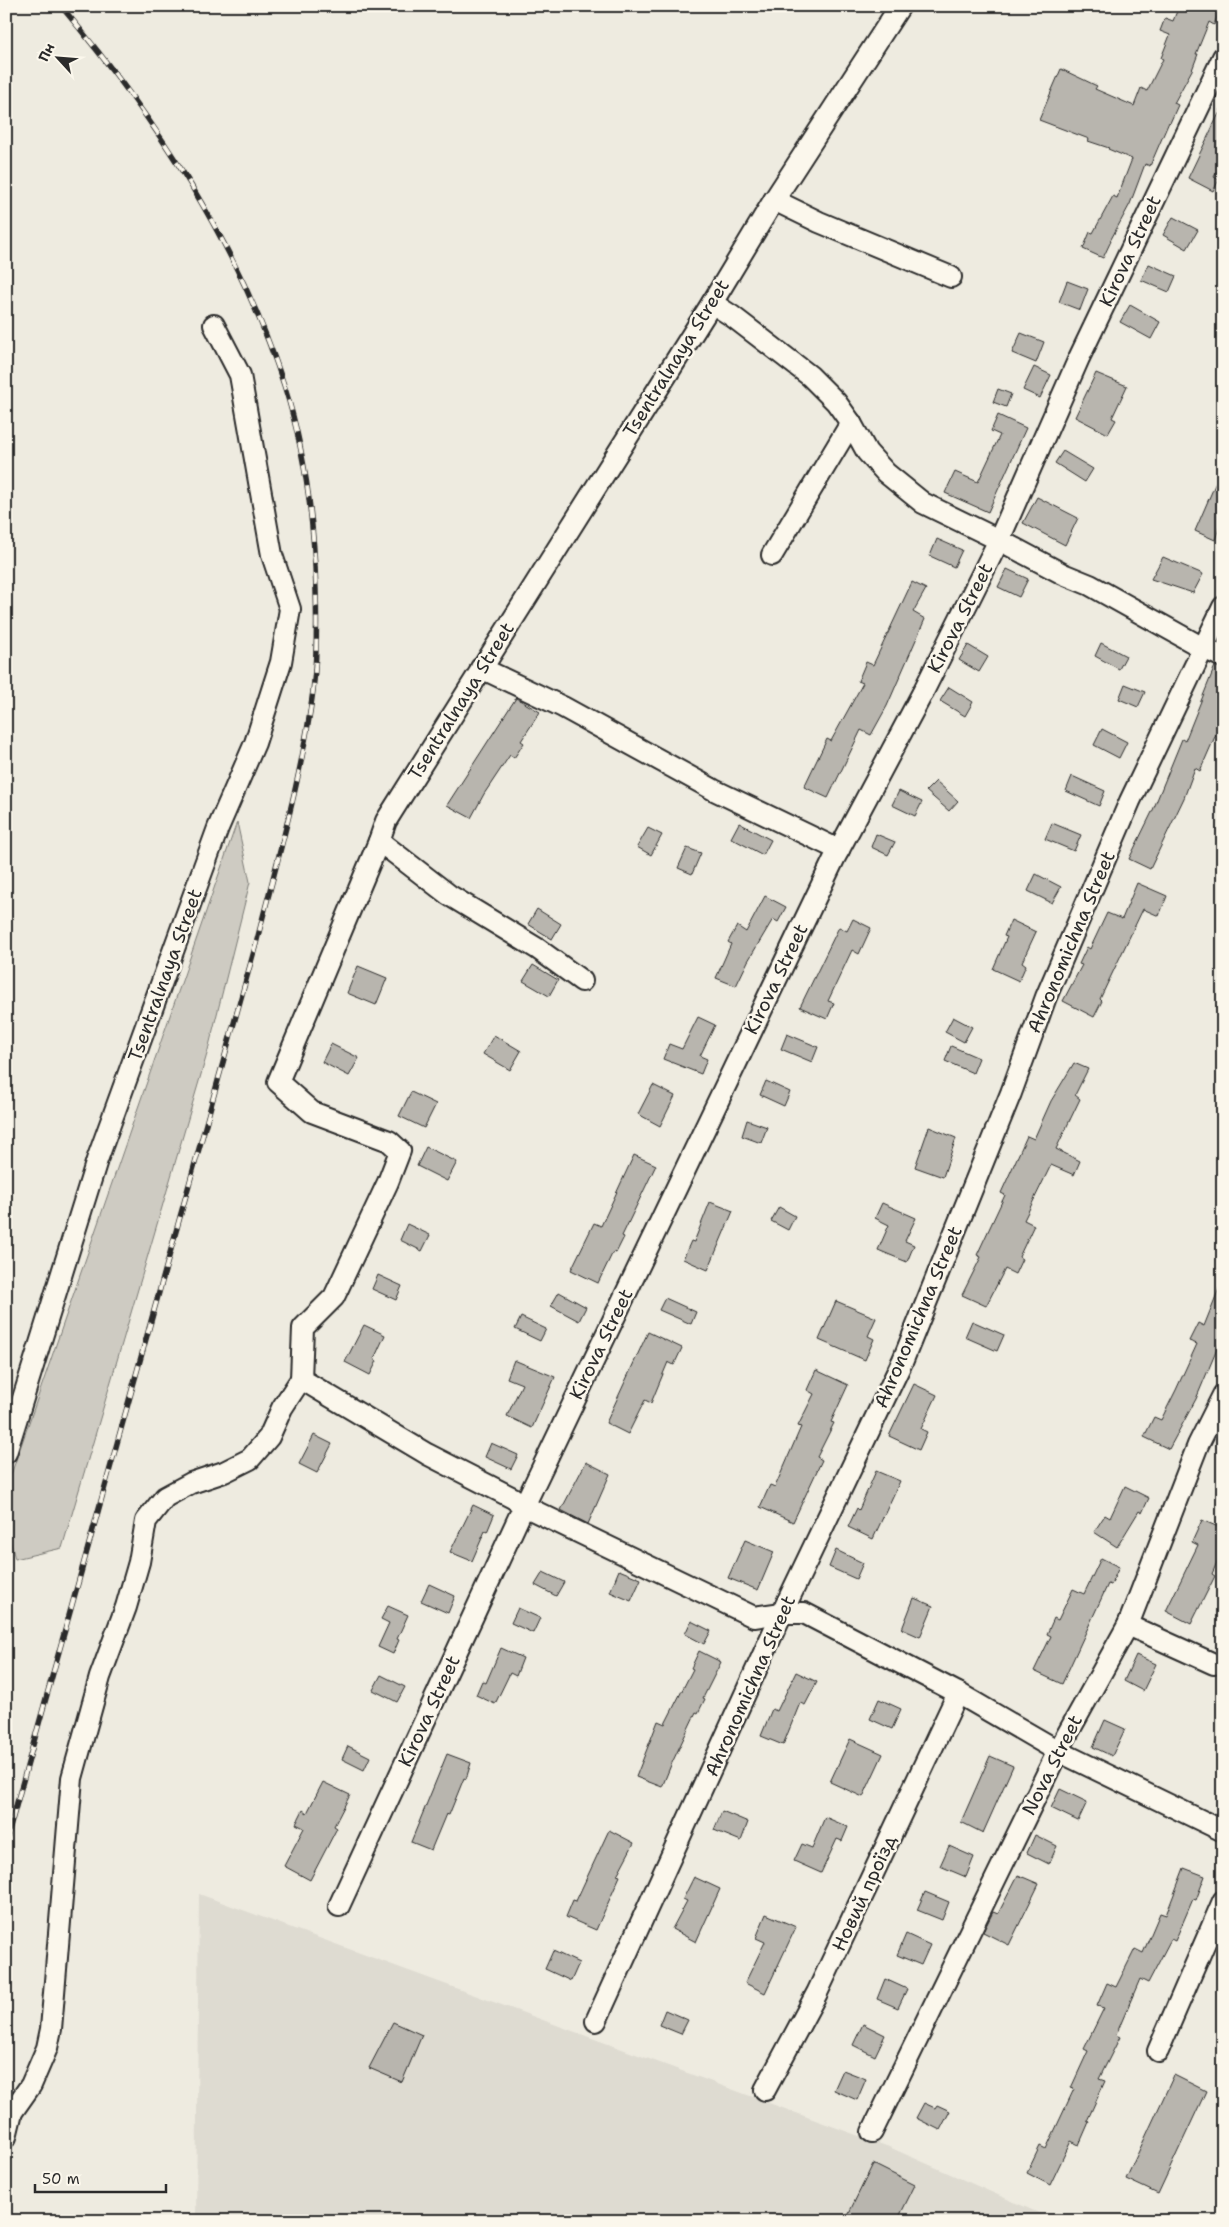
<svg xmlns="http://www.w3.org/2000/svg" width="1229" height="2227" font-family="'Shantell Sans',sans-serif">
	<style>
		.built { fill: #dedbd1 }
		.green { fill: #cecbc2; stroke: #7c7b76 }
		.building { fill: #b8b5ae; stroke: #2b2b2b }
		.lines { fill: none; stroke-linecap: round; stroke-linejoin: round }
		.minor-casing { stroke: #2b2b2b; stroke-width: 24 }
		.minor { stroke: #fbf7ec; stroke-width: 20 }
		.rail-casing { stroke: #2b2b2b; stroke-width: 5.5 }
		.rail { stroke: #fbf7ec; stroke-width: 4; stroke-dasharray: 11; stroke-linecap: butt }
		.labels { text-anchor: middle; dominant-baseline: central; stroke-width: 5; stroke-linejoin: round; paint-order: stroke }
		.street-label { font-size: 19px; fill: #2b2b2b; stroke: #fbf7ec }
	</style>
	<rect width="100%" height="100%" fill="#eeebe0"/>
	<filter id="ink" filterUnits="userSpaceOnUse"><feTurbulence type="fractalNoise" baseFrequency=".02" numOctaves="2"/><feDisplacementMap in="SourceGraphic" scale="10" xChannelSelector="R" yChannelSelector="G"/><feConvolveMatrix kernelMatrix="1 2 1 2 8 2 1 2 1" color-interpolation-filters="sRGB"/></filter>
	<g filter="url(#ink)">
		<polygon class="built" points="199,1894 889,2147 1057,2221 196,2221"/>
		<polygon class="green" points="237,822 250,882 207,1054 62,1548 15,1559 6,1524 6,1489"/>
		<g class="building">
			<polygon points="1179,6 1221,6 1214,25 1209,22 1196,54 1198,54 1192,70 1174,103 1178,105 1170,123 1169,122 1150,166 1145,164 1130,204 1110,241 1111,241 1103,258 1083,249 1090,232 1093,233 1113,196 1117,198 1132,159 1108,149 1109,148 1088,141 1089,139 1039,120 1061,69 1097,86 1095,89 1134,106 1141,88 1147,91 1163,59 1161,58 1170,35 1160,31 1165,18 1173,21"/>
			<polygon points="1223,105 1223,161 1214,177 1219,180 1213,191 1188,178"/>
			<polygon points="1173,217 1198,230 1187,249 1163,235"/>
			<polygon points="1149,264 1176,276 1169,292 1141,280"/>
			<polygon points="1067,281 1088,289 1080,310 1059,302"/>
			<polygon points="1130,305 1160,322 1151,339 1120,322"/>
			<polygon points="1021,333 1044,342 1036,363 1012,353"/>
			<polygon points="1034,367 1051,375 1040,398 1023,390"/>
			<polygon points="1096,373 1127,386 1112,418 1116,420 1108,434 1075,417"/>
			<polygon points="998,389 1011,394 1006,407 993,402"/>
			<polygon points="998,415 1026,428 988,512 945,493 955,472 978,482 1000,435 991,431"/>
			<polygon points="1063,451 1093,469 1085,482 1055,463"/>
			<polygon points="1223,466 1223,516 1215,540 1195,531"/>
			<polygon points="1037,497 1078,518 1065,545 1023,523"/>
			<polygon points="937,539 962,550 954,567 930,556"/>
			<polygon points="1163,557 1203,574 1193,593 1151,579"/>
			<polygon points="1007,569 1028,579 1019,597 998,587"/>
			<polygon points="912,582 926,589 913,612 925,619 887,706 871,735 861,730 828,798 804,787 827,739 831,741 863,683 858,681 866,662 873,665"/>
			<polygon points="1101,643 1126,656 1119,669 1095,656"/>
			<polygon points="968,645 988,657 979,672 959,660"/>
			<polygon points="1215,666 1223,669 1223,734 1217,732 1200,771 1195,768 1184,798 1150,869 1129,859 1153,810 1182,739 1185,741"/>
			<polygon points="1125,684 1145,692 1138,707 1119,699"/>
			<polygon points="949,687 973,702 965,716 940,701"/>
			<polygon points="516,698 540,712 521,741 524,743 514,758 510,755 484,794 471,818 447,805"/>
			<polygon points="1102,729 1127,742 1119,758 1094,745"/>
			<polygon points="1072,776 1105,791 1099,806 1066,791"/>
			<polygon points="936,781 958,801 949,811 926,791"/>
			<polygon points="899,791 922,802 915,816 892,805"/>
			<polygon points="739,823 771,840 763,855 731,838"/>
			<polygon points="1052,823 1081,835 1074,851 1045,839"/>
			<polygon points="648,828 662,835 651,855 637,847"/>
			<polygon points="876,834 895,842 888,855 871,847"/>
			<polygon points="687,848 701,853 692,874 678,868"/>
			<polygon points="1036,874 1061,887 1052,903 1028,891"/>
			<polygon points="1137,883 1167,896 1159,916 1143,909 1100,999 1102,1001 1094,1017 1063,1001 1082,965 1079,964 1087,947 1090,949 1107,913 1122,919"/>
			<polygon points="765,896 786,907 778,922 773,919 748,961 736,986 716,978 731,944 728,942 737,926 746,932"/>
			<polygon points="537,909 561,924 552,939 528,924"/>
			<polygon points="853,919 871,928 859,954 852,950 828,1001 834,1003 827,1019 800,1007 839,927 847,931"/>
			<polygon points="1011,920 1036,932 1022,962 1026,965 1019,981 993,969 1007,937 1004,936"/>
			<polygon points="533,965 558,980 549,996 523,981"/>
			<polygon points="358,966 387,978 376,1005 347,993"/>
			<polygon points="698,1017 715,1025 700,1056 707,1059 701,1074 663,1059 669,1044 682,1049"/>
			<polygon points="953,1017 972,1027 964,1042 945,1032"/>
			<polygon points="787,1034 818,1047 812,1062 781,1049"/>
			<polygon points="494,1035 521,1051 510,1070 483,1054"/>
			<polygon points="331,1044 359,1058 349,1076 322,1062"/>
			<polygon points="951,1046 979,1058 973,1073 945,1061"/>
			<polygon points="1074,1063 1088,1069 1075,1095 1080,1099 1056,1149 1080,1161 1074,1175 1051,1165 1024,1220 1034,1225 1019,1257 1022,1259 1015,1274 1005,1269 986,1306 962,1295 981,1257 977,1255 1005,1195 1001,1193 1027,1136 1034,1139 1051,1101"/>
			<polygon points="766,1081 790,1092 784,1106 760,1095"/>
			<polygon points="653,1085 675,1096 660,1126 638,1114"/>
			<polygon points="411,1092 436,1104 424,1128 399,1116"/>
			<polygon points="747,1120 767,1127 761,1143 742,1136"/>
			<polygon points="929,1127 956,1138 943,1177 915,1167"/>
			<polygon points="426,1147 457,1162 447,1181 417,1166"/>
			<polygon points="634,1155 656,1165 622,1236 624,1237 616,1253 613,1252 598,1283 571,1270 594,1223 601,1226"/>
			<polygon points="710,1202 733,1211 708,1270 683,1259 691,1241 694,1242"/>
			<polygon points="882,1203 916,1218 905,1241 914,1245 907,1262 878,1250 889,1225 875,1218"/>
			<polygon points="779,1207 795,1216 788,1230 771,1221"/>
			<polygon points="407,1224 430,1235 422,1251 400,1240"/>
			<polygon points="378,1275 402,1286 396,1300 372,1289"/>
			<polygon points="1222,1281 1223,1335 1196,1399 1169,1449 1144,1437 1154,1417 1161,1420 1176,1390 1197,1344 1189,1341 1198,1323 1204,1326"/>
			<polygon points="559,1292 586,1307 579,1321 551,1306"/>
			<polygon points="665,1298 696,1312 691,1324 659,1310"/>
			<polygon points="836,1301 876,1318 868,1336 874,1339 865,1360 819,1340"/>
			<polygon points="521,1317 546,1329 540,1341 515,1329"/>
			<polygon points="972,1321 1004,1335 997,1351 965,1337"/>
			<polygon points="364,1325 385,1335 374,1359 377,1361 370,1375 345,1362"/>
			<polygon points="648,1332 682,1348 674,1365 668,1362 651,1403 645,1400 628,1434 606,1423"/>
			<polygon points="514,1360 555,1377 532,1428 507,1416 522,1384 507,1378"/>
			<polygon points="816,1370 848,1385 831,1422 834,1423 817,1457 822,1460 793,1522 760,1507 770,1485 775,1487 801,1427 798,1426 814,1394 807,1390"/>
			<polygon points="914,1384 937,1395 921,1429 927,1432 919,1450 889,1436"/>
			<polygon points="314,1435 332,1444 317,1473 299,1464"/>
			<polygon points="491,1443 518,1455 511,1469 485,1457"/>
			<polygon points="586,1462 610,1474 588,1524 561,1510"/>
			<polygon points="876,1471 900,1481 873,1539 848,1527 857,1508 859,1510"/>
			<polygon points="1125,1486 1149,1498 1142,1513 1139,1511 1117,1547 1094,1532 1105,1515 1110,1518"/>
			<polygon points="473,1505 494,1515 487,1532 485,1531 472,1561 450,1552"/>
			<polygon points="1202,1520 1223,1529 1223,1548 1212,1574 1215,1576 1191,1624 1166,1611 1198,1545 1192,1542"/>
			<polygon points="745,1540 774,1552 758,1590 728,1578"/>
			<polygon points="836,1550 863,1563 856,1579 829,1567"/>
			<polygon points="1101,1558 1119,1567 1111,1585 1108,1584 1062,1684 1034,1671 1051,1636 1047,1634 1054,1618 1058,1620 1073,1589 1084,1594"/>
			<polygon points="619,1570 641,1579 631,1601 610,1592"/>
			<polygon points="543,1572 564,1582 556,1596 535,1585"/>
			<polygon points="429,1584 455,1596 448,1613 421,1601"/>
			<polygon points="914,1598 933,1606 920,1637 902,1629"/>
			<polygon points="388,1606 408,1615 397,1639 399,1640 393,1654 378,1647 389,1623 381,1619"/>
			<polygon points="518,1608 540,1618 533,1633 511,1623"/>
			<polygon points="691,1621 711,1631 704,1644 685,1634"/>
			<polygon points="501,1648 523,1658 516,1676 510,1673 495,1704 476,1695 482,1681 486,1683"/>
			<polygon points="699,1651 721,1662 703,1698 705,1699 698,1713 696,1712 671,1765 662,1787 636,1777 658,1721 665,1724 693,1669 691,1668"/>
			<polygon points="1136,1655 1156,1664 1143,1691 1124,1681"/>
			<polygon points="796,1672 817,1682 805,1705 800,1703 783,1745 761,1736 772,1709 777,1711"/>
			<polygon points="381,1675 405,1687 397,1702 373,1690"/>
			<polygon points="879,1699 901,1709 892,1729 870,1719"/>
			<polygon points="1105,1720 1125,1729 1112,1756 1093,1747"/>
			<polygon points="850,1739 883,1754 863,1797 830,1782"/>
			<polygon points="348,1746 370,1757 364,1770 342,1759"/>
			<polygon points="447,1754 471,1763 466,1779 464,1778 449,1815 446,1814 431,1850 411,1842"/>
			<polygon points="990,1756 1013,1766 983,1833 961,1822"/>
			<polygon points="323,1782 350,1795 334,1826 337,1828 310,1880 284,1866 304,1828 296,1824 303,1810 307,1813"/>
			<polygon points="1060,1789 1087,1802 1078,1821 1051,1808"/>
			<polygon points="722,1811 748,1822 741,1841 714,1830"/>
			<polygon points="825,1817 848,1827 842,1841 837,1839 821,1873 794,1861 802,1844 812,1848"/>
			<polygon points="609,1830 634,1843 617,1875 620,1876 596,1930 566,1917 573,1900 576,1901"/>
			<polygon points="1035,1835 1057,1846 1049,1864 1027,1853"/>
			<polygon points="949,1846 974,1857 966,1877 940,1866"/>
			<polygon points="1184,1868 1205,1876 1196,1900 1193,1899 1175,1941 1171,1939 1148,1983 1140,1979 1116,2035 1120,2037 1099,2079 1105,2081 1087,2121 1089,2122 1079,2145 1071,2141 1050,2185 1027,2173 1040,2146 1046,2149 1074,2089 1071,2088 1088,2051 1084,2049 1104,2008 1097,2006 1107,1983 1116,1987 1135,1949 1143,1953 1160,1913 1166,1915"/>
			<polygon points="1018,1875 1039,1884 1009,1945 983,1932 993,1912 998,1914"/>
			<polygon points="694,1877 720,1889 696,1942 672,1929 687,1901 683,1899"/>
			<polygon points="925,1892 949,1902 942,1920 917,1910"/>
			<polygon points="766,1914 796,1927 765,1993 745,1983 765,1942 756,1938"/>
			<polygon points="906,1934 930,1945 921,1965 897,1955"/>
			<polygon points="553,1951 579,1963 571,1981 545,1969"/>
			<polygon points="885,1979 907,1989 898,2008 877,1999"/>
			<polygon points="665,2010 688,2020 681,2034 659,2025"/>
			<polygon points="393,2022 422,2035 402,2082 369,2068"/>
			<polygon points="863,2024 885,2035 875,2056 853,2045"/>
			<polygon points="843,2070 866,2079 857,2100 834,2090"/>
			<polygon points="1174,2075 1206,2091 1158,2194 1126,2179"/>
			<polygon points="924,2103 935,2108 937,2105 950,2111 940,2130 916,2118"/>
			<polygon points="873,2164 915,2185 897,2221 845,2221"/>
		</g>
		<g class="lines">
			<defs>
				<g id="minor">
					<polyline points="774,200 819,222 951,277"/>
					<polyline points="712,303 732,316 810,376 836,402 851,423 867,452 886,473 923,503 999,540 1063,574 1090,585 1203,648 1223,657"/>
					<polyline points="772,555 851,423"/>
					<polyline points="481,668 563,707 714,790 839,850"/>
					<polyline points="379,841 449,895 538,949 582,981"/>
					<polyline points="301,1379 303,1328 334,1297 388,1182 400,1151 389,1141 312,1112 278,1082 379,841 386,821 712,303 774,200 900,6"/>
					<polyline points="301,1379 427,1454 513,1498 524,1506 754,1617 782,1613 804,1613 958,1693 1058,1751 1223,1831"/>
					<polyline points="6,1453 97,1160 218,828 255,743 281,662 290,609 272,555 240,375 214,325"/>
					<polyline points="1128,1625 1214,1664"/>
					<polyline points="339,1906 524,1506 835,857 922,694 999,540 1079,358 1223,57"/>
					<polyline points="596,2021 782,1613 903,1360 1011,1093 1046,997 1130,801 1223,607"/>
					<polyline points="1158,2051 1223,1901"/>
					<polyline points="765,2090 817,1993 958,1693"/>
					<polyline points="872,2132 1058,1751 1128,1625 1198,1445 1223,1395"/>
					<polyline points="6,2137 12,2112 31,2085 47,2048 51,2029 72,1778 100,1677 126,1607 139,1562 146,1521 165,1497 191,1483 224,1472 250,1459 269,1437 282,1408 301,1379"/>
				</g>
			</defs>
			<use href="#minor" class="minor-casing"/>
			<use href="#minor" class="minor"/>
			<defs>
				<path id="rail" d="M6,1842L256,944C277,861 302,777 313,691C317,658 317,623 316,590C314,522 305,450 284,385C238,244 156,119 61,6"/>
			</defs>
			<use href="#rail" class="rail-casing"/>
			<use href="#rail" class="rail"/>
		</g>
	</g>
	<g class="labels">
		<g class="street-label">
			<text transform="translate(1130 251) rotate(-65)">Kirova Street</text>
			<text transform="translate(676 358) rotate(-58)">Tsentralnaya Street</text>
			<text transform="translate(960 618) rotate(-63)">Kirova Street</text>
			<text transform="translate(461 701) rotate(-58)">Tsentralnaya Street</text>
			<text transform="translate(1071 942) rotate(-67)">Ahronomichna Street</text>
			<text transform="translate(165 975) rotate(-70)">Tsentralnaya Street</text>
			<text transform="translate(776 979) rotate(-64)">Kirova Street</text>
			<text transform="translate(918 1317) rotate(-67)">Ahronomichna Street</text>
			<text transform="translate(601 1344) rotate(-64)">Kirova Street</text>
			<text transform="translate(750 1686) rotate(-66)">Ahronomichna Street</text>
			<text transform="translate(429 1711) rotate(-65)">Kirova Street</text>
			<text transform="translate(1052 1765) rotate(-63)">Nova Street</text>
			<text transform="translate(864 1893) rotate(-65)">Новий проїзд</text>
		</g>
	</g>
	<rect width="1229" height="2227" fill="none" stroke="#fbf7ec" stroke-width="25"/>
	<rect x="12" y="12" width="1204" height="2202" fill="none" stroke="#2b2b2b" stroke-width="2" filter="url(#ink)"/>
	<g transform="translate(58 58) rotate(296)" stroke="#fbf7ec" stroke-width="4" paint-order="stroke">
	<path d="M0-4L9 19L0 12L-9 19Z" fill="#2b2b2b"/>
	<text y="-8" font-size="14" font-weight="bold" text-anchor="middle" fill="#2b2b2b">Пн</text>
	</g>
	<path d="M35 2184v8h131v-8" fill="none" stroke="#2b2b2b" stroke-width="2.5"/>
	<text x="42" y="2184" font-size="15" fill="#2b2b2b" stroke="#fbf7ec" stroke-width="4" paint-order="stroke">50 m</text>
</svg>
